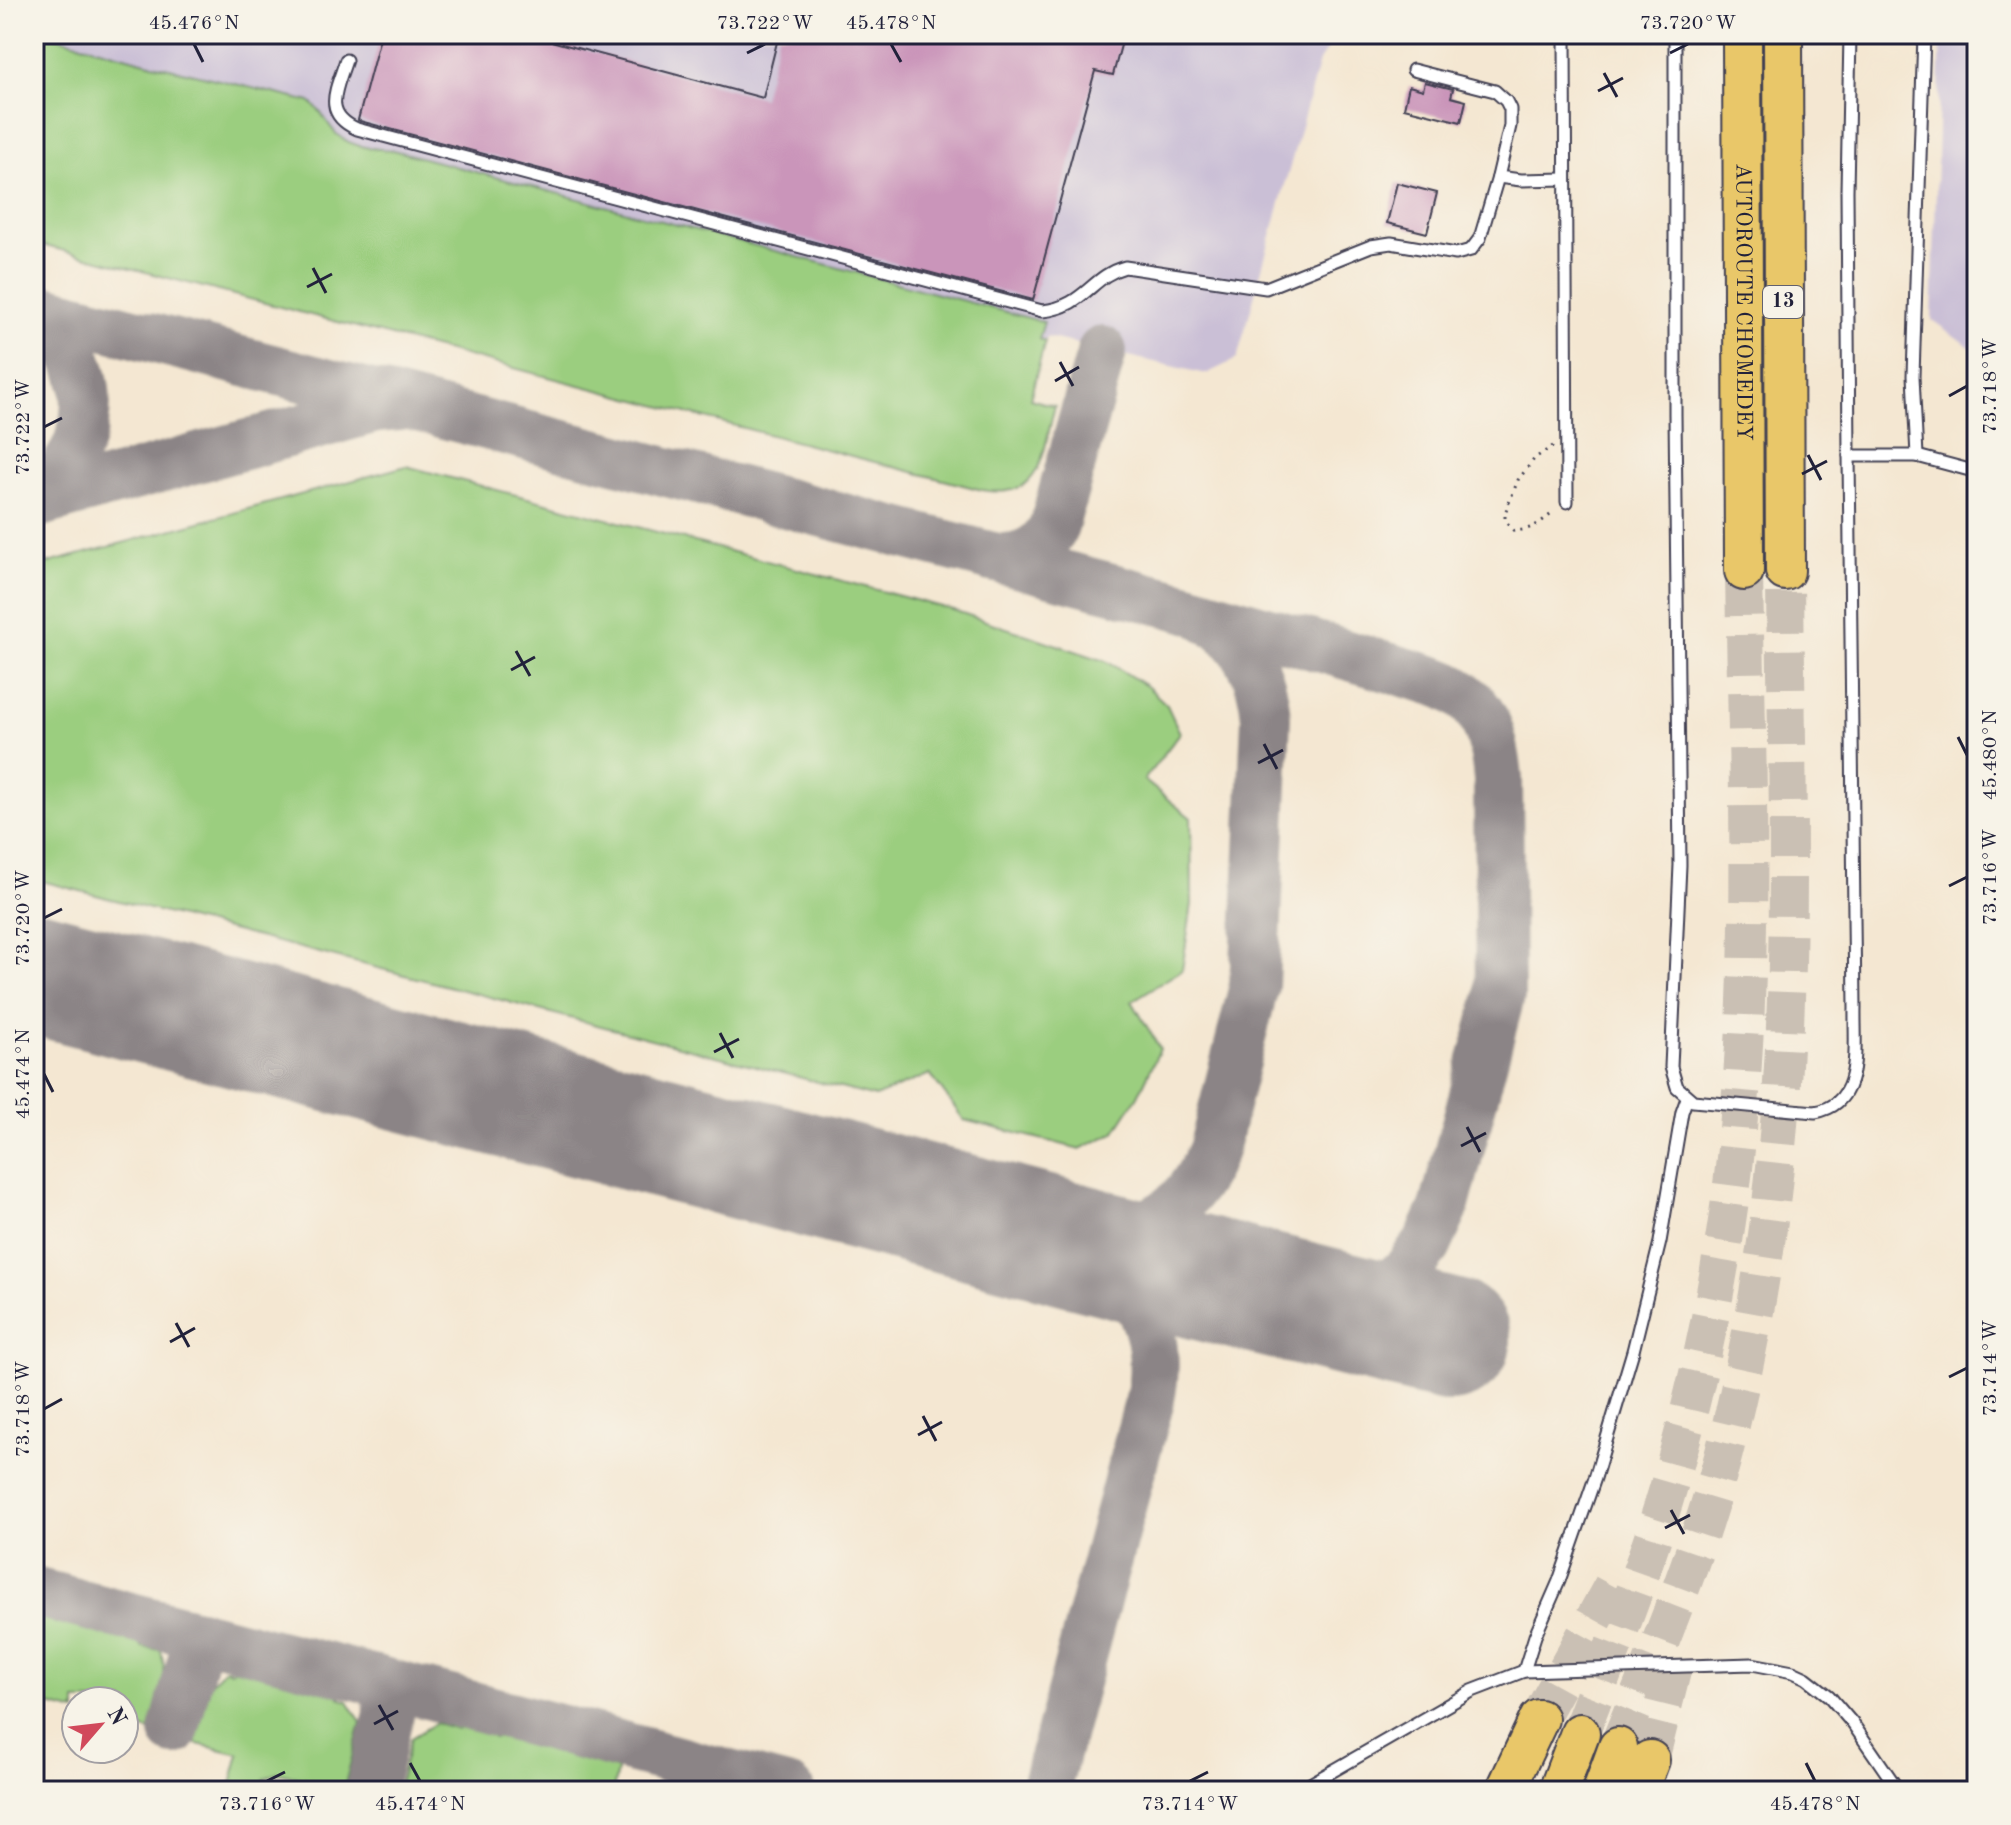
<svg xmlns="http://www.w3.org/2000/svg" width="2011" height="1825" font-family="'Old Standard TT',serif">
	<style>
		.industrial { fill: #cabfd6 }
		.green { fill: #9bce7f; stroke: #5e785d; stroke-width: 2 }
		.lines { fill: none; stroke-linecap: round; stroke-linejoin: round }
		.taxiway { stroke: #8b8486; stroke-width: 50 }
		.runway { stroke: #8b8486; stroke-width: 124 }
		.building { fill: #ca95ba }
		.highway-tunnel { stroke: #cac0b4; stroke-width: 38; stroke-dasharray: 38 19; stroke-linecap: butt }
		.lane-casing { stroke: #424052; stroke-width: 15 }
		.highway-casing { stroke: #424052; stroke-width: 42 }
		.path { stroke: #424052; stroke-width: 3; stroke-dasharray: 2 6; stroke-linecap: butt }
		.lane { stroke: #fff; stroke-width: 11 }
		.highway { stroke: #e9c769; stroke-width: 38 }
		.ticks { fill: none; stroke: #22223b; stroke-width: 3 }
		.labels { text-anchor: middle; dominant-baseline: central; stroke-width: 8; stroke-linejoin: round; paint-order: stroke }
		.shield { fill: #f7f3e8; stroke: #62616f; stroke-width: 2 }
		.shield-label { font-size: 20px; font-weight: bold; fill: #22223b }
		.street-label { font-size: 22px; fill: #22223b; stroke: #f7f3e8 }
		.neatline { fill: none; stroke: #22223b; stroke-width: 3 }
		.ticks-label { font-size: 20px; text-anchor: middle; fill: #22223b }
	</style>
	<rect width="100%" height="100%" fill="#f7f3e8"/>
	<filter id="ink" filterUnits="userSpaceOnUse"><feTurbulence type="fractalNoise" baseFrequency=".0125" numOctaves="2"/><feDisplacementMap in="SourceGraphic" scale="16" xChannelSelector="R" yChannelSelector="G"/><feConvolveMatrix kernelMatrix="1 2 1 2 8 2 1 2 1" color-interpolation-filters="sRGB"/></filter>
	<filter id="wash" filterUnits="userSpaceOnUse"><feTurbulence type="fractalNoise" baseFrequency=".006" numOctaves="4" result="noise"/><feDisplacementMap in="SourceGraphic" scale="32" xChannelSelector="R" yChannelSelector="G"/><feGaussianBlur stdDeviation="1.8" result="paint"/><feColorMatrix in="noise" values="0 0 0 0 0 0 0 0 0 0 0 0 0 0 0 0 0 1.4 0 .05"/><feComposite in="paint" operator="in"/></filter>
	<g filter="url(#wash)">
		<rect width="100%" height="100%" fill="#f4e7d2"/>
		<g class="industrial">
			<polygon points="34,34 1337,34 1319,61 1237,359 1206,374 1047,337 1045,341 323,155"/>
			<polygon points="1941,34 1977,34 1977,352 1932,320"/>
		</g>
		<g class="green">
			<path d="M34,34H46L153,64L310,102C320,109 323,116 330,126C343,147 371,149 393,150L1044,322L1039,339L1045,341L1030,399L1055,406C1042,453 1044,501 982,490L34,243Z"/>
			<polygon points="406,466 953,610 1108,662 1148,687 1167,705 1180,733 1144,780 1191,818 1192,904 1182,970 1132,1001 1160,1049 1138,1096 1114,1133 1080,1149 964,1120 930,1074 875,1097 34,879 34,567"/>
			<polygon points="34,1613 51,1618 55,1623 62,1621 142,1642 142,1647 161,1650 170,1705 161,1734 124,1724 124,1701 76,1701 76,1712 34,1701"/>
			<polygon points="235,1666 338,1693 341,1699 348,1701 361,1722 344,1788 278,1773 265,1778 259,1791 229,1791 239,1754 185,1741 198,1696 225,1669 231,1671"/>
			<polygon points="436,1723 457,1729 461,1726 491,1733 493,1738 504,1737 613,1765 617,1771 613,1791 397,1791 411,1738"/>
		</g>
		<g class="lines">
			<g class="taxiway">
				<path d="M34,307L1181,606L1438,682C1485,699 1494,734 1498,779L1500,996L1444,1208L1427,1245L1407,1270L1386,1289L1367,1298L1341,1301L1255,1289L1205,1279"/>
				<path d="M34,312C106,356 100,453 34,499"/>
				<polyline points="34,504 376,408 399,406"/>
				<path d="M991,557C1018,561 1039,552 1053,529L1102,351"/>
				<path d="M870,1192L897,1193C937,1202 977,1210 1017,1219C1107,1238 1170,1248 1213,1150L1254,986L1266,718C1263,675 1244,636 1205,616"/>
				<polyline points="34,1592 375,1680 790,1791"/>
				<polyline points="174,1731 199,1634"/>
				<polyline points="370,1790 389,1714 388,1694 375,1680"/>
				<path d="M1045,1791L1150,1399C1167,1316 1124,1263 1045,1243"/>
			</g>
			<polyline class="runway" points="34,972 1205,1279 1449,1340"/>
		</g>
		<g id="blocks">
			<g class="building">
				<polygon points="381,34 525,34 763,98 779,34 1124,34 1113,75 1095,71 1033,300 360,121 358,120"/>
				<polygon points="1425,82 1453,89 1451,97 1466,101 1461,122 1404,108 1409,86 1423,90"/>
				<polygon points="1397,183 1437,193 1427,233 1387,223"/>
			</g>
		</g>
	</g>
	<g filter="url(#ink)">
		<use href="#blocks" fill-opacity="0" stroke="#424052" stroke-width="2"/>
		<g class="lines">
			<g class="highway-tunnel">
				<polyline points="1539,1719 1620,1572"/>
				<path d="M1580,1733C1612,1650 1645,1568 1670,1482C1697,1388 1718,1290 1731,1193C1757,987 1747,777 1744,571"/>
				<path d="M1618,1747C1659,1646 1701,1547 1727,1441C1748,1357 1764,1271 1773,1186C1796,982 1786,775 1785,571"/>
				<polyline points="1650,1760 1675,1659"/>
			</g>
			<defs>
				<g id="lane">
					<polyline points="1565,34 1567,502"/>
					<path d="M1675,34V414L1680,865L1671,1067L1677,1087L1693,1101L1815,1112C1864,1104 1854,1046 1855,1008L1849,456L1847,191L1850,34"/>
					<path d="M346,60C337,89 321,113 357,129L1042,311C1085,307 1091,276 1125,267L1266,288L1371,246L1391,243L1456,254L1471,250L1480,238L1498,177L1510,126V109L1506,101L1495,91L1413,70"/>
					<polyline points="1498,177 1521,180 1565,179"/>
					<polyline points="1849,456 1917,456 1977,472"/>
					<polyline points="1917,456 1913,376 1924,34"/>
					<polyline points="1524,1671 1535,1636 1559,1581 1595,1478 1633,1351 1660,1242 1682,1112 1687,1098"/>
					<polyline points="1298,1791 1472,1691 1524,1671 1752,1664 1793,1672 1806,1678 1829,1696 1853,1724 1899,1791"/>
				</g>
				<g id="highway">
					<path id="s1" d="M1742,34L1744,571"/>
					<polyline points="1783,34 1785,571"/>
					<polyline points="1505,1791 1539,1719"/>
					<polyline points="1558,1791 1580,1733"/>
					<polyline points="1602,1791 1618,1747"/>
					<polyline points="1638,1791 1650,1760"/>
				</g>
			</defs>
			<use href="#lane" class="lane-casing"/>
			<use href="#highway" class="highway-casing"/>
			<path class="path" d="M1553,446L1535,458L1518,480L1505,513V520L1513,530C1530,532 1541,522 1554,512"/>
			<use href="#lane" class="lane"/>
			<use href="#highway" class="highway"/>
		</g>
	</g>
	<path class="ticks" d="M194,44L203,62M891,44L901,62M747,53L765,44M1670,53L1688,44M1604,73L1617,97M1598,91L1623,78M313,268L326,293M307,287L332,274M1060,362L1073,386M1055,381L1079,367M1949,396L1967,386M44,427L62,418M1808,455L1821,480M1802,474L1827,461M516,651L530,676M511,670L535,657M1958,737L1967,755M1264,744L1277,769M1258,763L1283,750M1949,886L1967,877M44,918L62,909M720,1033L733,1058M714,1052L739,1039M44,1074L53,1092M1467,1127L1480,1152M1461,1146L1486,1133M176,1323L189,1347M170,1342L195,1328M1949,1377L1967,1368M44,1409L62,1399M923,1416L936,1441M918,1435L942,1422M1671,1510L1684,1534M1665,1528L1690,1515M379,1705L393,1730M374,1724L398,1711M410,1763L420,1781M1806,1763L1815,1781M267,1781L285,1772M1190,1781L1208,1772"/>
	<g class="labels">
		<rect class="shield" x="1763" y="286" width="40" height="32" rx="6"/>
		<g class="shield-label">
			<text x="1783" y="302">13</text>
		</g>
		<g class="street-label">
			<text stroke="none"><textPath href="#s1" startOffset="268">AUTOROUTE CHOMEDEY</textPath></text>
		</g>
	</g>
	<rect width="2011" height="1825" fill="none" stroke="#f7f3e8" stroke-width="88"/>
	<g transform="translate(100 1725) rotate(62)"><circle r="38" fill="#f7f3e8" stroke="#a29fa3" stroke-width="2"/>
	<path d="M0-6L14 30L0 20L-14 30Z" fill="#d1495b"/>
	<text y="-12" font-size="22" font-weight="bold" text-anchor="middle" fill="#22223b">N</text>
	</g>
	<rect x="44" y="44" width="1923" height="1737" class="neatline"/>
	<g class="ticks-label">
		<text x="194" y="29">45.476°N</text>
		<text x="765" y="29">73.722°W</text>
		<text x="891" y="29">45.478°N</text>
		<text x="1688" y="29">73.720°W</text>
		<text transform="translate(1989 386) rotate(-90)" y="7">73.718°W</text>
		<text transform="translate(22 427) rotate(-90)" y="7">73.722°W</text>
		<text transform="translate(1989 755) rotate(-90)" y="7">45.480°N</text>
		<text transform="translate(1989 877) rotate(-90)" y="7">73.716°W</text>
		<text transform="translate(22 918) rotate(-90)" y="7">73.720°W</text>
		<text transform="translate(22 1074) rotate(-90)" y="7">45.474°N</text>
		<text transform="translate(1989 1368) rotate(-90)" y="7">73.714°W</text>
		<text transform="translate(22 1409) rotate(-90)" y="7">73.718°W</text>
		<text x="267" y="1810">73.716°W</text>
		<text x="420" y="1810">45.474°N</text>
		<text x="1190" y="1810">73.714°W</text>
		<text x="1815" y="1810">45.478°N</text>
	</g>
</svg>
